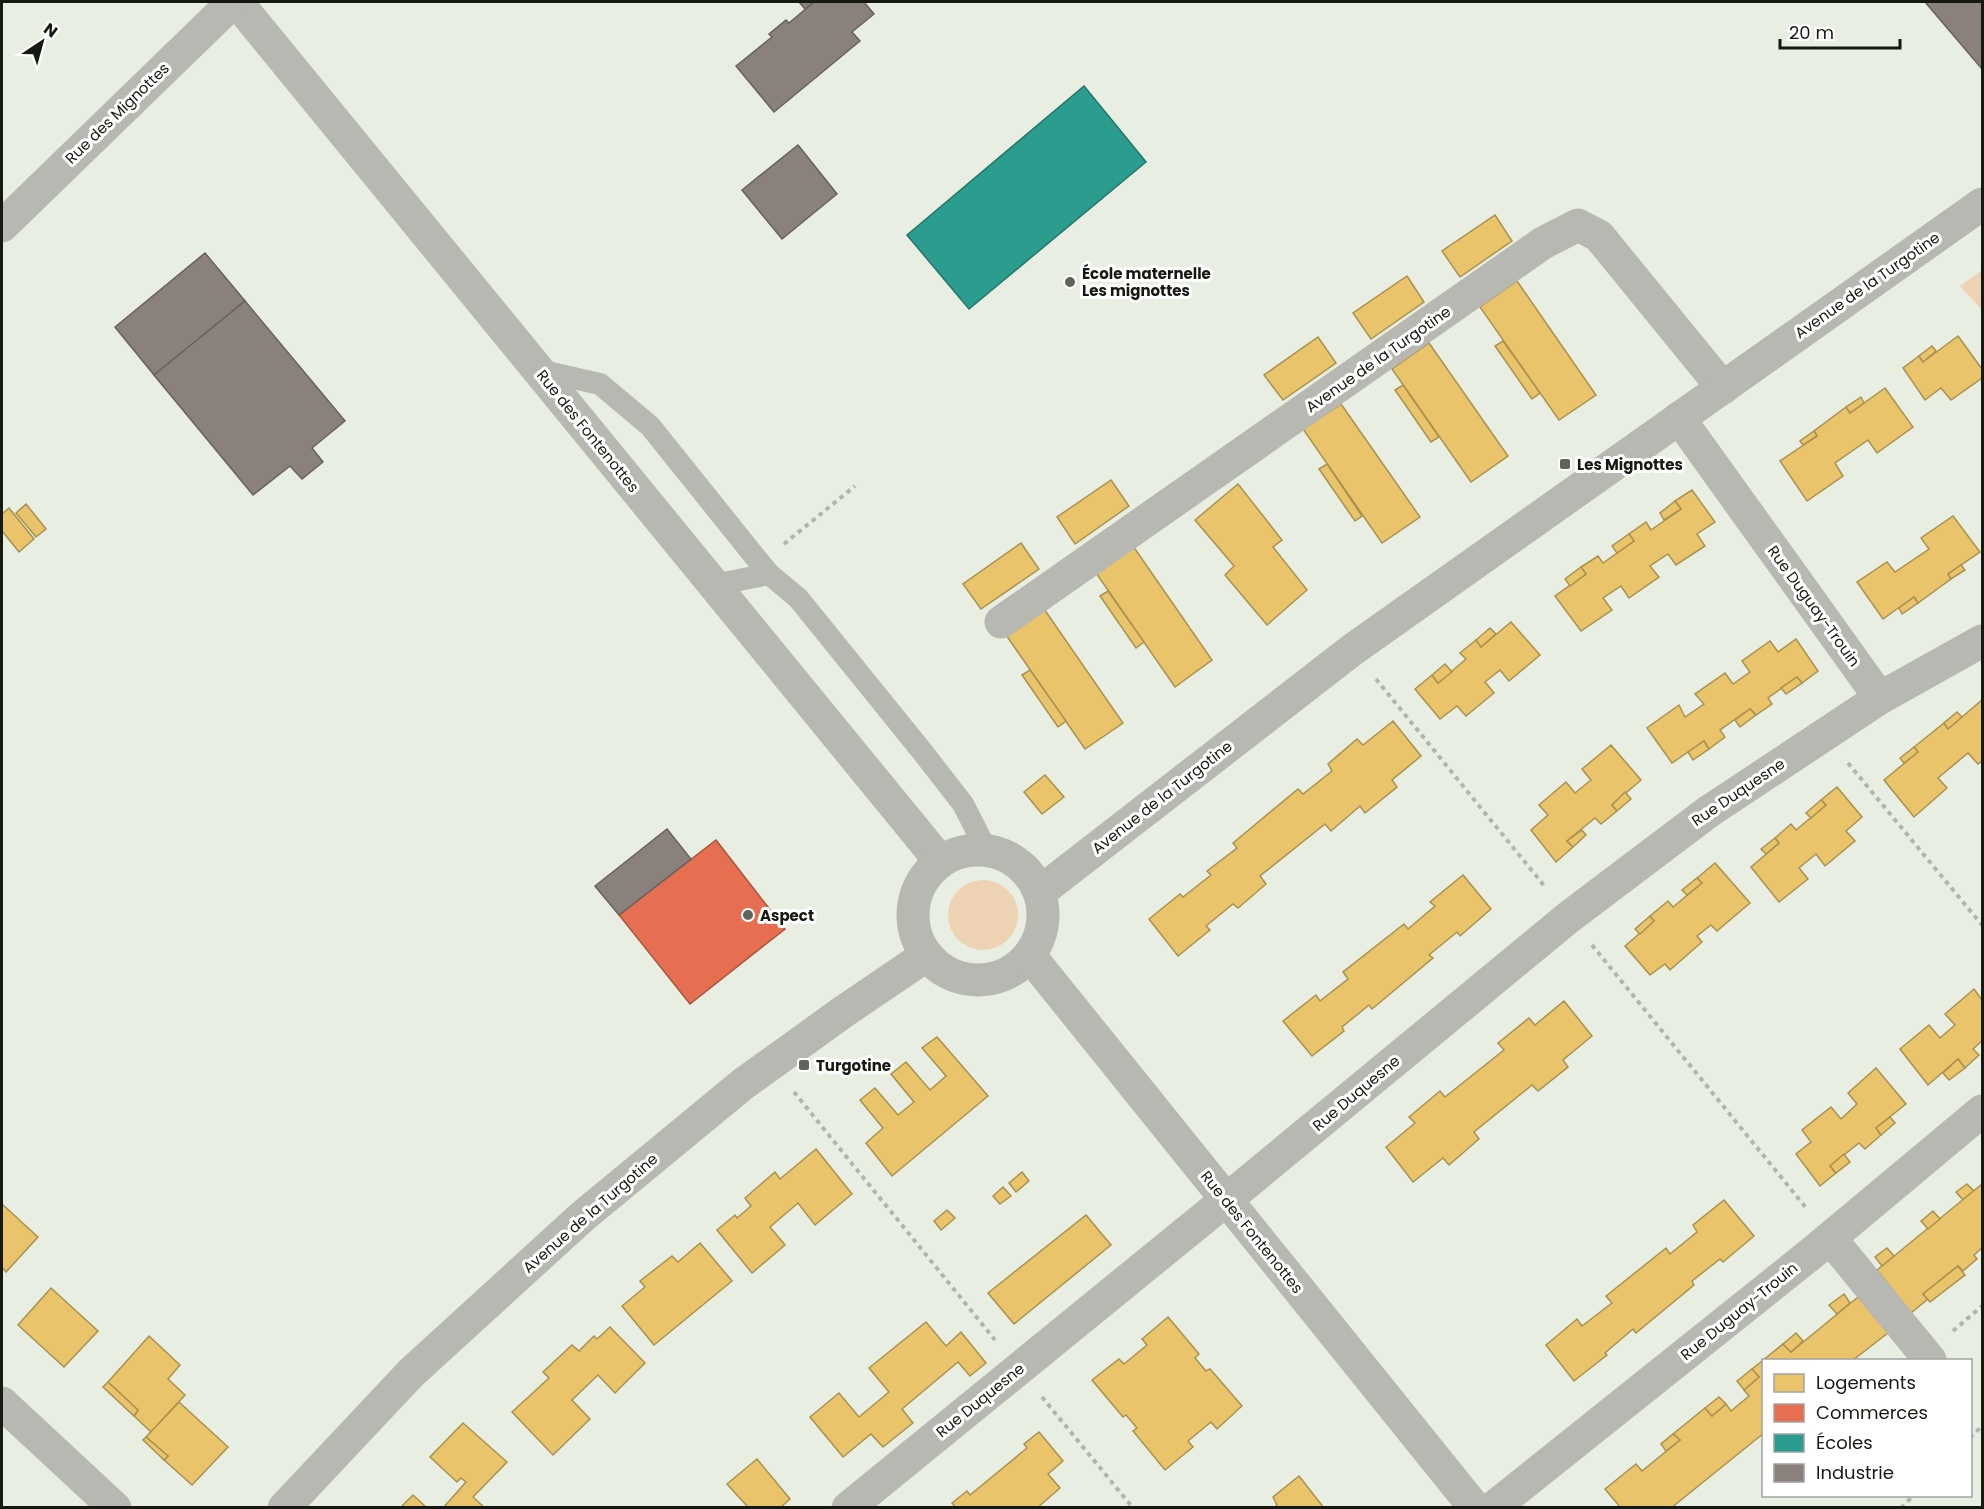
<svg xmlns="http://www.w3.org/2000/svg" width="1984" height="1509" font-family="Poppins,sans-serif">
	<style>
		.green { fill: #edd3b3 }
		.homes { fill: #e9c46a; stroke: #a9914f; stroke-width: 1.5 }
		.shops { fill: #e76f51; stroke: #a8553e; stroke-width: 1.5 }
		.schools { fill: #2a9d8f; stroke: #247569; stroke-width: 1.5 }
		.industry { fill: #8a817c; stroke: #67625c; stroke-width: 1.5 }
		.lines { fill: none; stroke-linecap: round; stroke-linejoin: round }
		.path { stroke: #b2b4ad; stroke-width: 4; stroke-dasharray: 4.5 4.5; stroke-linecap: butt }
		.service { stroke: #b7b8b2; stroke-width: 22 }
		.minor { stroke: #b7b8b2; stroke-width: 33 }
		.poi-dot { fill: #5f645a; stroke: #fff; stroke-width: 2 }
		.labels { text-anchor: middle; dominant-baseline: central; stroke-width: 6; stroke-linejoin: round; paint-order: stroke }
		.street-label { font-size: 15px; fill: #151911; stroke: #fff }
		.poi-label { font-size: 15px; font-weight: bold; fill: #151911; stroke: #fff; text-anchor: start }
	</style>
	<rect width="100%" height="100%" fill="#e8efe2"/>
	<g class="green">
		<polygon points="1982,270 1982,310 1960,286"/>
		<circle cx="983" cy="915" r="35"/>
	</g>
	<g class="homes">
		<polygon points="1495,215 1512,241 1460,277 1442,251"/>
		<polygon points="1407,276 1424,302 1371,339 1353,313"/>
		<polygon points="1517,281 1596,395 1559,420 1480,307"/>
		<polygon points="1958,336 1982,369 1982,378 1951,400 1941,388 1925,400 1903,368 1919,356 1923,362"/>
		<polygon points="1318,337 1336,363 1283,400 1264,375"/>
		<polygon points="1503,341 1540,393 1532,399 1495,346"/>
		<polygon points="1429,343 1508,456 1471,482 1392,369"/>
		<polygon points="1932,346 1936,351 1923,362 1919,356"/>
		<polygon points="1403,385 1439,437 1431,442 1395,390"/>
		<polygon points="1885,388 1913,427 1877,453 1868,440 1835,463 1843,476 1807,501 1780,461 1817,436 1814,431 1846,407 1850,413"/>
		<polygon points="1861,397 1864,403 1850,413 1846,407"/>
		<polygon points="1341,404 1420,517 1382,543 1303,429"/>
		<polygon points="1814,431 1817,436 1803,445 1800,441"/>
		<polygon points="1327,464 1362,516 1355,521 1319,469"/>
		<polygon points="1111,480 1129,506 1075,544 1057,517"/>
		<polygon points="1238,484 1282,540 1273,547 1307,590 1267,625 1225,575 1234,566 1195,520"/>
		<polygon points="1692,490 1715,522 1697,534 1705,546 1676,565 1668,554 1650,566 1659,577 1629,598 1621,586 1603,598 1612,610 1581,631 1555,596 1586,574 1581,567 1598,556 1603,563 1634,541 1629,534 1646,522 1651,530 1681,509 1675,501"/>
		<polygon points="1675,501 1681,509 1664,520 1660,513"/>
		<polygon points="26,504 46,529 36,537 16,513"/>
		<polygon points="9,508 34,539 19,552 2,531 2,514"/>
		<polygon points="1953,516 1980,552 1948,574 1951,579 1918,603 1914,597 1883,619 1857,582 1887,562 1895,572 1929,549 1921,538"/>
		<polygon points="1629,534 1634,541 1617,553 1612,546"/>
		<polygon points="1021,543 1039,569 981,609 963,584"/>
		<polygon points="1133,546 1212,660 1175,687 1096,573"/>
		<polygon points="1961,565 1965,570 1951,579 1948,574"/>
		<polygon points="1581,567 1586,574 1570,586 1565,579"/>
		<polygon points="1108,591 1144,642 1136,648 1100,596"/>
		<polygon points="1914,597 1918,603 1902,614 1899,608"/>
		<polygon points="1044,609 1123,723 1085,749 1006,635"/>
		<polygon points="1511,622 1540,655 1509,681 1500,670 1485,682 1494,693 1466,716 1457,706 1440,719 1415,689 1432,675 1438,683 1466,659 1460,653 1476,640 1481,647"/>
		<polygon points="1490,628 1496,634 1481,647 1476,640"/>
		<polygon points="1796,639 1818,671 1802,683 1797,677 1768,698 1772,704 1756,715 1750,709 1720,730 1725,737 1709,749 1704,741 1672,763 1647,728 1679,705 1685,717 1704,704 1695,694 1725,673 1733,684 1750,672 1742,661 1770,641 1778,652"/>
		<polygon points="1445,664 1452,672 1438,683 1432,675"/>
		<polygon points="1030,670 1066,721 1058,727 1022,675"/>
		<polygon points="1797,677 1802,683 1786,694 1781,688"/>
		<polygon points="1982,700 1982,761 1978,764 1968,753 1938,778 1947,788 1914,817 1884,780 1918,752 1914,747 1944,723 1948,729"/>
		<polygon points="1750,709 1756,715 1740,727 1735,720"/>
		<polygon points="1957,712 1962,717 1948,729 1944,723"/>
		<polygon points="1393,721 1421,756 1392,780 1397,787 1365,813 1360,806 1331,831 1325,824 1260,876 1266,884 1238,908 1233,904 1206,926 1210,930 1178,956 1149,919 1180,894 1183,897 1211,875 1207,871 1237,848 1233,843 1298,789 1303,794 1332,771 1328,764 1357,739 1363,745"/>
		<polygon points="1704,741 1709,749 1693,760 1688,752"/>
		<polygon points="1611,745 1641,780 1612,805 1617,811 1601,824 1595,818 1567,841 1573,847 1556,862 1531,830 1548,815 1539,805 1566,782 1575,793 1591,780 1582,769"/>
		<polygon points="1914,747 1918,752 1904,763 1900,758"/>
		<polygon points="1045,775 1064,797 1042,814 1024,792"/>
		<polygon points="1837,787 1862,817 1846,831 1855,841 1825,866 1816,854 1799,868 1808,879 1779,902 1751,867 1779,843 1775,838 1791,824 1796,830 1826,805 1821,800"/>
		<polygon points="1625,792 1631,799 1617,811 1612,805"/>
		<polygon points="1821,800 1826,805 1811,818 1806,813"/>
		<polygon points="1582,830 1586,835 1573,847 1567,841"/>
		<polygon points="1775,838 1779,843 1766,854 1761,849"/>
		<polygon points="1715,863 1750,903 1717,931 1711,925 1697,936 1702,942 1670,970 1665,964 1650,975 1625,946 1654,921 1650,916 1668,901 1673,907 1702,883 1697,878"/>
		<polygon points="1463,875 1491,909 1460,936 1457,932 1429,955 1433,958 1372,1009 1369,1005 1342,1027 1344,1031 1312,1056 1283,1021 1316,995 1320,1001 1348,979 1343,972 1404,924 1408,929 1435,906 1430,902"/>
		<polygon points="1697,878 1702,883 1687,895 1682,890"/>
		<polygon points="1650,916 1654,921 1640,934 1635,929"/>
		<polygon points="1974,989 1982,1000 1982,1041 1973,1049 1979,1055 1965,1068 1958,1059 1928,1085 1900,1049 1929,1025 1940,1038 1955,1025 1945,1014"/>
		<polygon points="1564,1001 1592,1036 1563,1060 1568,1067 1538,1091 1532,1085 1474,1132 1479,1139 1449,1165 1443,1158 1413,1182 1386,1147 1415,1123 1409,1117 1440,1091 1445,1097 1504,1050 1498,1043 1529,1018 1535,1025"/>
		<polygon points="937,1037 988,1096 892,1176 866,1143 883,1128 860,1100 875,1088 898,1115 914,1102 891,1074 906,1062 930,1090 946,1076 922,1048"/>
		<polygon points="1958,1059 1965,1068 1949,1080 1943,1073"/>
		<polygon points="1876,1068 1906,1104 1876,1128 1881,1135 1865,1149 1859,1143 1830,1166 1836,1173 1820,1186 1796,1154 1811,1142 1802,1130 1831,1107 1841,1119 1857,1104 1848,1093"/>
		<polygon points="1890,1117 1895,1123 1881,1135 1876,1128"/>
		<polygon points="816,1149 852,1194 815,1225 798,1203 770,1227 785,1245 752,1273 717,1230 735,1215 737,1218 751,1206 745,1198 775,1172 780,1179"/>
		<polygon points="1844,1154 1850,1162 1836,1173 1830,1166"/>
		<polygon points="1022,1172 1029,1181 1016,1192 1009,1183"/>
		<polygon points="1967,1184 1974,1191 1963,1200 1956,1192"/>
		<polygon points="1982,1184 1982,1248 1974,1255 1977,1259 1963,1271 1958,1266 1923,1294 1928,1299 1911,1313 1877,1270"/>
		<polygon points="1003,1187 1011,1196 1000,1204 993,1196"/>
		<polygon points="1724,1200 1754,1236 1723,1262 1720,1259 1692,1281 1694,1285 1636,1333 1633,1329 1605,1353 1607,1355 1574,1381 1546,1345 1577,1319 1582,1326 1612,1303 1606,1296 1666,1248 1670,1254 1697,1232 1693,1225"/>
		<polygon points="2,1204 38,1237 6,1272 2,1267"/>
		<polygon points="947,1210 955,1218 941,1230 934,1221"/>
		<polygon points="1933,1211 1940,1219 1928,1229 1921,1221"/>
		<polygon points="1086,1215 1111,1245 1014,1324 988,1293"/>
		<polygon points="700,1243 732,1281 654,1345 622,1306 645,1287 640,1281 672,1256 678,1262"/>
		<polygon points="1887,1248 1894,1256 1882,1266 1875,1257"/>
		<polygon points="1958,1266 1965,1275 1930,1302 1923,1294"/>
		<polygon points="51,1288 98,1331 64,1367 18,1325"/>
		<polygon points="1844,1294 1850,1303 1837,1314 1829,1305"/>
		<polygon points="1858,1297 1888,1333 1853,1360 1764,1360 1764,1433 1671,1508 1621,1508 1605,1489 1636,1464 1642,1471 1680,1440 1673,1434 1705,1408 1712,1416 1726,1404 1731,1411 1749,1396 1744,1390 1759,1377 1752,1369 1783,1344 1791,1352"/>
		<polygon points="1168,1317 1199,1354 1195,1358 1206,1371 1210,1369 1242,1406 1217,1429 1211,1422 1188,1441 1193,1447 1165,1470 1133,1431 1137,1428 1126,1415 1123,1417 1092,1380 1119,1359 1124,1364 1147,1345 1142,1339"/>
		<polygon points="926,1322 946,1346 961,1332 986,1363 970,1376 958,1362 902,1409 913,1423 883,1447 871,1434 843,1457 810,1417 839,1393 859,1417 889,1392 869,1368"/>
		<polygon points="610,1327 645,1363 615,1393 598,1375 572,1400 590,1419 553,1455 512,1412 549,1378 543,1372 572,1345 579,1351 594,1336 597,1339"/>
		<polygon points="1796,1333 1803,1341 1791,1352 1783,1344"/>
		<polygon points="149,1336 180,1365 168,1379 185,1395 151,1432 134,1416 138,1410 108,1382"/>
		<polygon points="1752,1369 1759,1377 1744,1390 1737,1381"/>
		<polygon points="108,1382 138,1410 134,1416 103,1387"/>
		<polygon points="1719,1397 1726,1404 1712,1416 1705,1408"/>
		<polygon points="179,1402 228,1447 192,1485 164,1460 168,1456 146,1437"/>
		<polygon points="463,1423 507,1462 473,1497 485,1508 443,1508 466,1482 461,1478 457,1482 430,1457"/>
		<polygon points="1039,1432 1063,1461 1048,1474 1060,1488 1037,1508 956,1508 952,1503 967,1491 970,1495 1027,1448 1024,1444"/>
		<polygon points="1673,1434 1680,1440 1666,1451 1661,1444"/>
		<polygon points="146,1437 168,1456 164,1460 143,1440"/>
		<polygon points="757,1459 790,1499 780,1508 745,1508 747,1506 727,1484"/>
		<polygon points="1299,1476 1324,1508 1273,1508 1277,1505 1273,1497"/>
		<polygon points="413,1495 427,1508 400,1508"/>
	</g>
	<polygon class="shops" points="716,840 785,929 690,1004 619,915"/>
	<polygon class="schools" points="1084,86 1146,162 969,309 907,235"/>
	<g class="industry">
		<polygon points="799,2 814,2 805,9"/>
		<polygon points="814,2 864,2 874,14 852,32 860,41 774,112 736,66 772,37 769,34 786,20 789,23"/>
		<polygon points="1925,2 1982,2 1982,69"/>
		<polygon points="798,145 837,194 782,239 742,190"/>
		<polygon points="205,253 245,301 154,375 115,327"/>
		<polygon points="245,301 345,421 312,448 323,462 302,479 290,466 253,495 154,375"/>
		<polygon points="667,829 691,859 619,915 595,886"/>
	</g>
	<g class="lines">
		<g class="path">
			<polyline points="784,544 855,486"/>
			<polyline points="1376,679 1546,888"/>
			<polyline points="1848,763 1982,925"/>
			<polyline points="1592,945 1807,1209"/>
			<polyline points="794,1092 995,1340"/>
			<polyline points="1953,1331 1982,1306"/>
			<polyline points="1042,1397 1133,1508"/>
			<polyline points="1970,1438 1982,1426"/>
			<polyline points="1901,1508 1913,1496"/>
		</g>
		<g class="service">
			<polyline points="538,370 600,384 650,426 760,563 769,574 798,598 921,750 963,804 986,849"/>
			<polyline points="714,585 769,574"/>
		</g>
		<g class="minor">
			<polyline points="237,2 940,861"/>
			<polyline points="2,226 233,2"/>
			<polyline points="1679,418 1880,698"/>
			<polyline points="1001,622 1543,243 1578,225 1599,236 1723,388"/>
			<circle cx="978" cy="915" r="65"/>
			<polyline points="1040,892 1352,650 1982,204"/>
			<polyline points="1030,956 1475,1508"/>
			<polyline points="1830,1238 1930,1360"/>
			<polyline points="2,1403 115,1508"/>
			<polyline points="284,1508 411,1373 583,1216 743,1084 843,1012 927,955"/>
			<polyline points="848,1508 1226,1200 1569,917 1708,812 1880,698 1982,641"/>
			<polyline points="1493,1508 1812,1253 1982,1111"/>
		</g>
	</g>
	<g class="poi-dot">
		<circle cx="1070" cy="282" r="6"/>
		<rect x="1559" y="458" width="12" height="12" rx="3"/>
		<circle cx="748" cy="915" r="6"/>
		<rect x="798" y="1059" width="12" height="12" rx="3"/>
	</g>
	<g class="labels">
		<g class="street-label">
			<text transform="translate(117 113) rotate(-44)">Rue des Mignottes</text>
			<text transform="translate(1867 285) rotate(-35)">Avenue de la Turgotine</text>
			<text transform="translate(1378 359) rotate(-35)">Avenue de la Turgotine</text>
			<text transform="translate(588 431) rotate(51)">Rue des Fontenottes</text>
			<text transform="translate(1814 606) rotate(54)">Rue Duguay-Trouin</text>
			<text transform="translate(1738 792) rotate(-34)">Rue Duquesne</text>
			<text transform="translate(1162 797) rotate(-38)">Avenue de la Turgotine</text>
			<text transform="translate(1356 1093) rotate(-40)">Rue Duquesne</text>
			<text transform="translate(590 1213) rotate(-41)">Avenue de la Turgotine</text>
			<text transform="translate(1252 1232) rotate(51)">Rue des Fontenottes</text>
			<text transform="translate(1739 1311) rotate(-39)">Rue Duguay-Trouin</text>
			<text transform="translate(980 1400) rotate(-39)">Rue Duquesne</text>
		</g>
		<g class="poi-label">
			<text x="1082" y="273">École maternelle<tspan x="1082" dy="17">Les mignottes</tspan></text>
			<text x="1577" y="464">Les Mignottes</text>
			<text x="760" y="915">Aspect</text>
			<text x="816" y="1065">Turgotine</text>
		</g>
	</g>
	<rect width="1984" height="1509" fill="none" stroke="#151911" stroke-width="6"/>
	<rect x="1762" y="1359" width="210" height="138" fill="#ffffff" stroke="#a1a3a0" stroke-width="1.5"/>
	<rect x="1774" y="1374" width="30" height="18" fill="#e9c46a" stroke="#a1a3a0" stroke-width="1.5"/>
	<text x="1816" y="1389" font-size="18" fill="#151911">Logements</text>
	<rect x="1774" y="1404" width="30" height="18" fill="#e76f51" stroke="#a1a3a0" stroke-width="1.5"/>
	<text x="1816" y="1419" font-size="18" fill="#151911">Commerces</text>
	<rect x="1774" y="1434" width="30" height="18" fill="#2a9d8f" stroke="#a1a3a0" stroke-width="1.5"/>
	<text x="1816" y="1449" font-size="18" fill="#151911">Écoles</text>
	<rect x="1774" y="1464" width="30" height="18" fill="#8a817c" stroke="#a1a3a0" stroke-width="1.5"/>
	<text x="1816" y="1479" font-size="18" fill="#151911">Industrie</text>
	<g transform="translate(42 42) rotate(36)" stroke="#ffffff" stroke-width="4.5" paint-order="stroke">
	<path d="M0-4.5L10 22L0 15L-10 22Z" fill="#151911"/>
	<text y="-9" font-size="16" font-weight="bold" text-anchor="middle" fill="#151911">N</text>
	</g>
	<path d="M1780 39v9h120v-9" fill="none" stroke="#151911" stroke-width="3"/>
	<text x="1789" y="39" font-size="18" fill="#151911" stroke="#ffffff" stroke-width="4.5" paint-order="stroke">20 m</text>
</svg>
